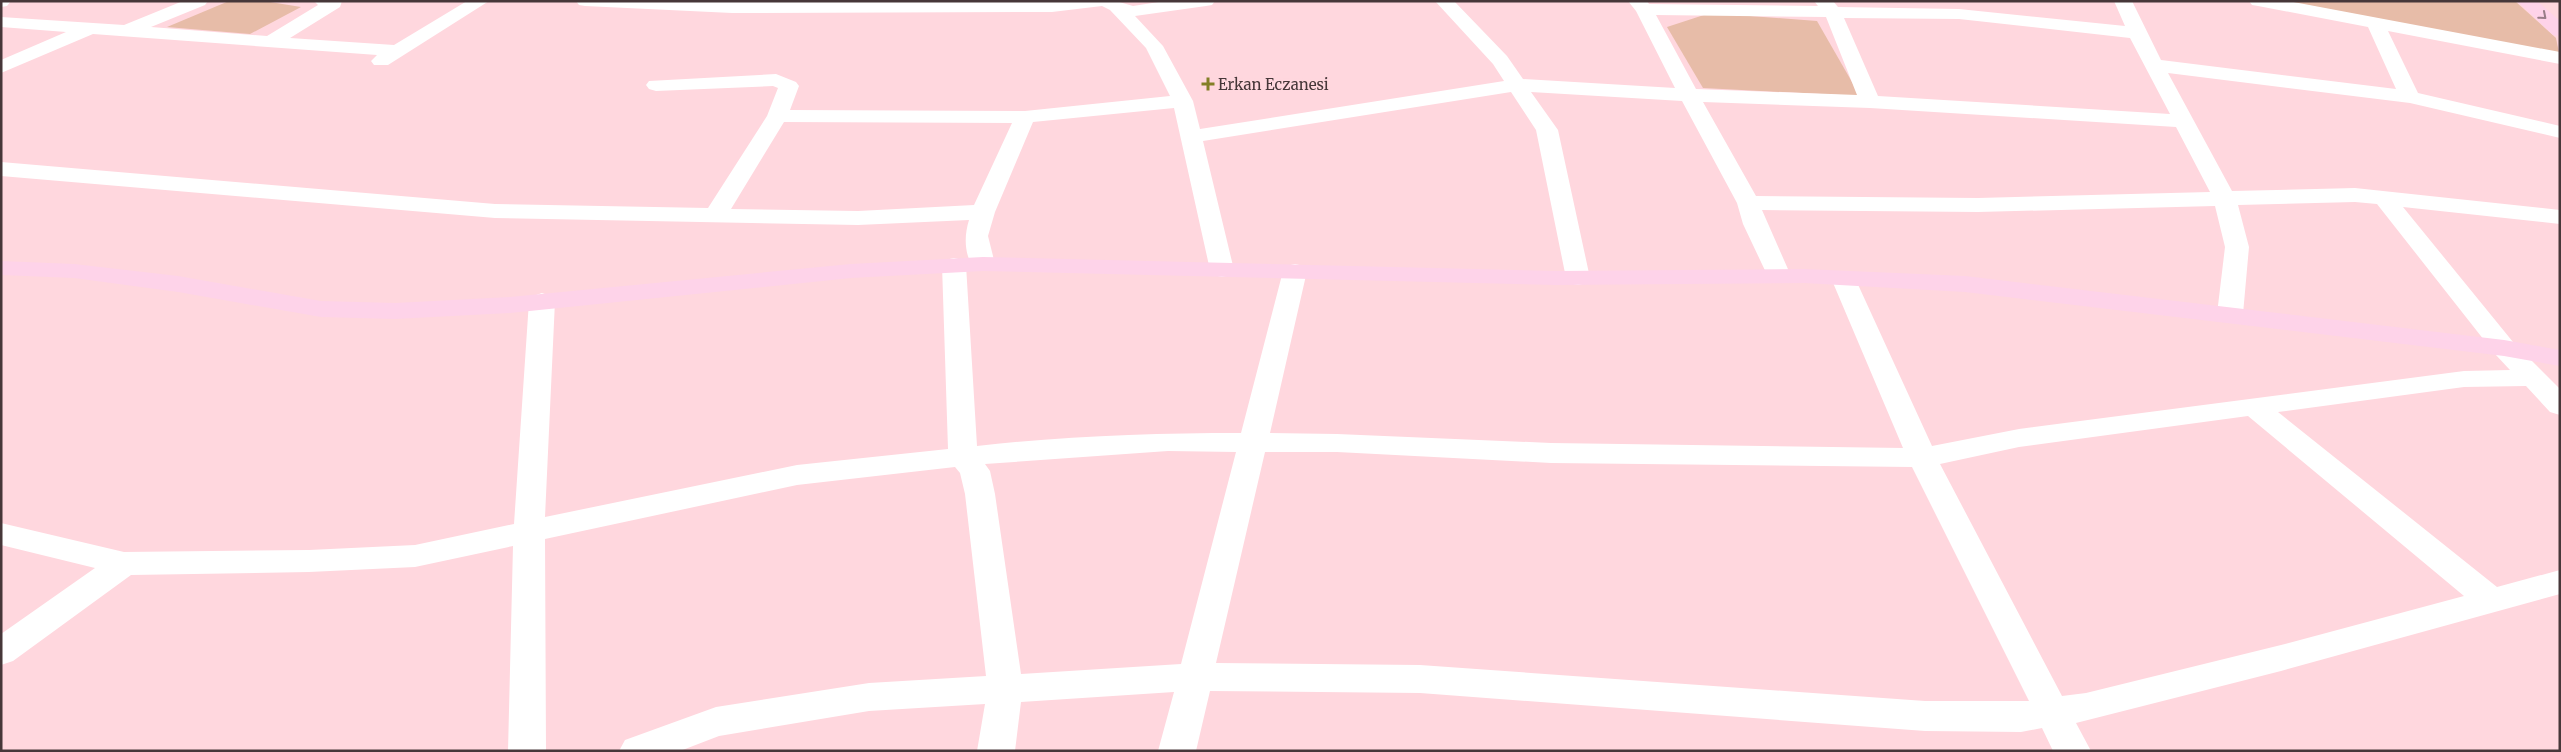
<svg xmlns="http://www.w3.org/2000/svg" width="2561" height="752" font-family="Merriweather,serif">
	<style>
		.green { fill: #e7bca8 }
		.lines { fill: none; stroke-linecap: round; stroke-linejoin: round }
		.minor { fill: #fff; fill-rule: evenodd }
		.major { fill: #fed3e9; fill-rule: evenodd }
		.oneway { stroke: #997d88 }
		.poi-dot { fill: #837f27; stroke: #ffd7de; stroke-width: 2 }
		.labels { text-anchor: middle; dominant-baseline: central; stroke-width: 5; stroke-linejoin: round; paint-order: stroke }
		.far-poi-label { font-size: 15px; fill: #463739; stroke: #ffd7de; text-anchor: start }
	</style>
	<rect width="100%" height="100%" fill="#ffd7de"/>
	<g class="green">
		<polygon points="229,1 264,1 301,7 250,34 167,27"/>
		<polygon points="2285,1 2515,1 2556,38 2559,53"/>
		<polygon points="1710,13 1817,21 1860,96 1703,88 1667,27"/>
	</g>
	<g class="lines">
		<g class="minor">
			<polygon points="1,1 11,1 7,6 1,7"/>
			<polygon points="183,1 208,1 205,5 151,27 267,36 318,5 314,1 342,1 340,7 290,38 394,45 467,1 489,1 388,65 374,65 371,61 377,55 93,34 1,73 1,60 66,32 1,27 1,17 124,25"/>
			<path d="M576,1H1116L1133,6L1165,1H1215L1212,5L1206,6L1135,16L1163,46L1193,101L1200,129L1504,81L1493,64L1435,1H1454L1507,56L1523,79L1675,88L1636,11L1628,1H1647L1649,4L1818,6L1814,1H1833L1838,7L1959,9L2125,26L2114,1H2132L2161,60L2396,89L2368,27L2258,6L2252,5L2249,1H2288L2560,52V64L2388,31L2418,93L2560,126V138L2410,103L2168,73L2232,191L2355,188L2560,210V224L2403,207L2513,342L2560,389V415L2550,412L2526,386L2464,387L2278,412L2497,587L2560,570V594L2281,671L2076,723L2091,751H2053L2042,728L2021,732L1925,731L1420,693L1210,691L1196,751H1158L1174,692L1021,702L1015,751H977L985,704L869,711L719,736L680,751H619L625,740L716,707L869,683L986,676L965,494L960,473L955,467L797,485L545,539L546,751H508L513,546L415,567L309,572L131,575L13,661L1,665V634L95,568L1,545V523L124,552L309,550L415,545L514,524L529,301L533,296L542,293L551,296L555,301L545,517L797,465L948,449L942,265L945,260L954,258L963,260L966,265L977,446C1065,436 1153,433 1241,433L1283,271L1286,266L1295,264L1304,266L1307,271L1270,433L1337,434L1551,443L1903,448L1831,278L1834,273L1843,271L1852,273L1855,278L1932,446L2019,429L2464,371L2510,370L2495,354L2377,204L2355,202L2238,205L2249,247L2243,314L2239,319L2230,322L2221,319L2217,314L2225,247L2215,206L1978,212L1762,210L1791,276L1788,281L1779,283L1770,281L1743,224L1737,203L1682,101L1531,92L1558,130L1590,278L1587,283L1578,285L1569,283L1566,278L1536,130L1511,92L1203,141L1234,270L1231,275L1222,277L1213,275L1210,270L1174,108L1033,122L995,212L988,236L995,264L992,269L983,271L974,269C964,254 964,236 969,220L858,225L495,218L1,176V162L495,204L708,208L767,116L778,88L773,86L656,91L649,89L646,85L649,81L776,74L796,82L799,86L790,110L1025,111L1170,96L1146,48L1110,10L1102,6L1052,12L732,13L585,6L579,5ZM1656,15L1826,17L1857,95L1696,89ZM1844,18L1959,19L2130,38L2170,114L1878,96ZM1703,102L1870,108L2176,127L2210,192L1978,198L1756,196ZM784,122L1012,123L974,205L858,211L731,209ZM2248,416L2464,596L2281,645L2086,693L2062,696L1940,464L2019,447ZM1168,451L1236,452L1181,664L1021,674L995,494L990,471L985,464ZM1265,452H1337L1551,463L1912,467L2029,701H1925L1420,665L1216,663Z"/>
		</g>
		<g class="major">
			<polygon points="2517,1 2537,1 2560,21 2560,36 2553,35"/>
			<polygon points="983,257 1556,271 1804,269 1965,276 2504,340 2560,350 2560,366 2504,356 1965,292 1804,283 1556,285 983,271 851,278 510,313 395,319 321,317 178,292 74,278 1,275 1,261 74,264 178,276 321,301 395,303 510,297 851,264"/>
		</g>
	</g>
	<defs><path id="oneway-chevron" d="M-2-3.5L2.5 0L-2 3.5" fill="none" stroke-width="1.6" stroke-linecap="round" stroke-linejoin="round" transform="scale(1.25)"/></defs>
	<use class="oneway" href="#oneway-chevron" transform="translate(2543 16) rotate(41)"/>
	<path class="poi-dot" d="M1205.5 76.5h5v5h5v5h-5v5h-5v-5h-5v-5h5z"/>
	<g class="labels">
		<g class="far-poi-label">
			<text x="1218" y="84">Erkan Eczanesi</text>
		</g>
	</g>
	<rect width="2561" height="752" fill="none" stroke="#463739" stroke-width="5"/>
</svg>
